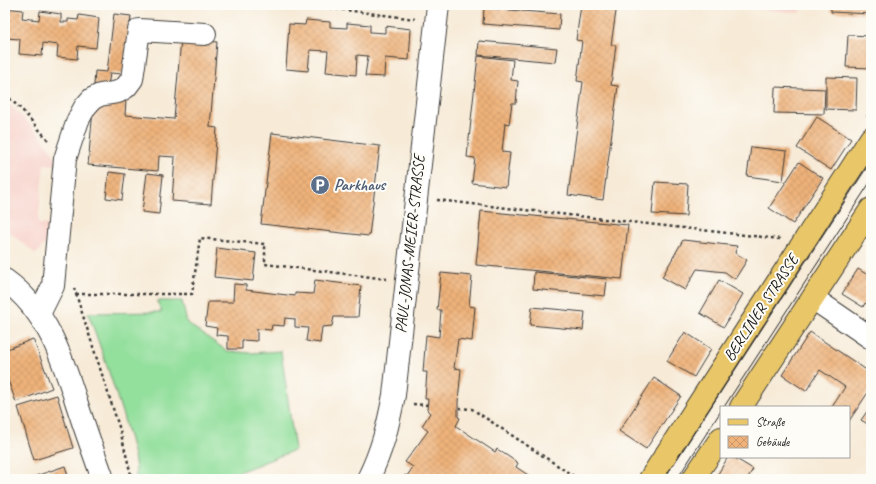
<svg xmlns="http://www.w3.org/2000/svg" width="876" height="484" font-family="Caveat,sans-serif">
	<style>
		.built { fill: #f7d1c9 }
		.grass { fill: #93df9c; stroke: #587e5c }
		.building { fill: url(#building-cross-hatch) }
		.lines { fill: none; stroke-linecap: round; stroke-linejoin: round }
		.minor-casing { stroke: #3d3b38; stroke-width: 24 }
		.major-casing { stroke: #3d3b38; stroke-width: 24 }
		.path { stroke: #3d3b38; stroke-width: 2.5; stroke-dasharray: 3 3; stroke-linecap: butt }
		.minor { stroke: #fff; stroke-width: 22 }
		.major { stroke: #e9c769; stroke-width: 22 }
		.tram { stroke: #1c1c1c; stroke-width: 1 }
		.labels { text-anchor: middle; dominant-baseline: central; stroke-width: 4; stroke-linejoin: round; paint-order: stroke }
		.service-label { font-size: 16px; font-weight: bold; fill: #4e5e75; stroke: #fdfcf7; text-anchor: start }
		.street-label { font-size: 16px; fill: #1c1c1c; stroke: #fdfcf7 }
	</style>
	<defs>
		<pattern id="building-cross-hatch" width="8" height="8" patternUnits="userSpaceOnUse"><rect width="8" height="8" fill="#eeb27a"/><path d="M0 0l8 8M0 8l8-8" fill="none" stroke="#cc9869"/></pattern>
	</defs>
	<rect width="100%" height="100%" fill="#fdfcf7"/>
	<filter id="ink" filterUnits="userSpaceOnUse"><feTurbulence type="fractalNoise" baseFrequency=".025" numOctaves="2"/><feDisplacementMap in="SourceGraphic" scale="8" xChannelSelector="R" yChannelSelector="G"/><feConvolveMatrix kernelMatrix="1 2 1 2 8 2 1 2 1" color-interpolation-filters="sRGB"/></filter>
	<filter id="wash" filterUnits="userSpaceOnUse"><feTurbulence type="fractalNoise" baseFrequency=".012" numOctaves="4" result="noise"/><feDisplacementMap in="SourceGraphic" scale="16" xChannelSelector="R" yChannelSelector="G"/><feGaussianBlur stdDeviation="0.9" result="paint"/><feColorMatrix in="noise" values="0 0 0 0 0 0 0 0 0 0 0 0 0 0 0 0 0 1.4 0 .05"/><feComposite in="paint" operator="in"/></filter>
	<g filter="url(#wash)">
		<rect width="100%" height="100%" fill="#f7ebd8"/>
		<g class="built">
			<polygon points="719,5 801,5 800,13"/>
			<polygon points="5,100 39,134 58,160 56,165 44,164 38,224 51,225 48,240 36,254 5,229"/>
		</g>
		<path class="grass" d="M157,301H182L187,323L227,351L251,353L281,351L295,450L221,479H136C137,459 129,438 124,419C113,383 101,348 88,313L162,312Z"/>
		<g id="blocks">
			<g class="building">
				<polygon points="581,5 617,5 611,45 616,45 611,85 618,86 603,200 568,195 583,82 577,81 582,41 576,40"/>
				<polygon points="831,5 871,5 871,14 831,12"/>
				<polygon points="5,8 23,10 22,18 39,20 40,11 61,14 61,22 68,22 68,19 78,20 79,15 99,18 96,48 78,46 77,59 57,57 58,45 43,43 42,56 19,54 20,39 5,38"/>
				<polygon points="484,8 560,14 559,30 483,24"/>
				<polygon points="114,14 131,16 123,74 110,73 108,87 94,85 95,71 107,72"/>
				<polygon points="306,20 330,22 330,27 347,28 347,23 370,25 370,32 385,33 385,26 411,29 409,60 385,58 384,77 365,76 368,56 357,55 356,75 326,72 328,51 310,50 308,71 286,69 289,24 305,25"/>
				<polygon points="848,35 871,36 871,68 846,67"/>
				<polygon points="181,39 217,42 210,127 217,128 211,204 172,201 175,157 159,156 158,171 88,165 93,110 98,110 99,98 126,100 125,115 174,119"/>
				<polygon points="479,41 557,48 555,62 478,55"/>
				<polygon points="478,56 513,60 511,80 518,81 516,103 512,103 509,124 505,123 502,152 510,153 506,187 472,183 475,158 467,157"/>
				<polygon points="826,77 857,78 856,110 826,109"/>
				<polygon points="775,87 825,89 824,114 774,113"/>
				<polygon points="817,117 851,139 831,170 797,148"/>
				<polygon points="272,133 380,146 369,236 261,224"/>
				<polygon points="751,147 787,151 783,181 747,176"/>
				<polygon points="799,162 823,178 793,224 769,208"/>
				<polygon points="109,172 125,174 122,200 106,198"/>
				<polygon points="147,173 163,175 159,214 142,212"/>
				<polygon points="655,182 688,184 686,216 652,214"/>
				<polygon points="481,211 628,225 622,279 476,265"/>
				<polygon points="683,240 737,246 735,253 747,260 735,279 725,272 697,269 685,290 662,277"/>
				<polygon points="217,248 256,253 253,281 214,277"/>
				<polygon points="858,269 871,277 871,307 865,303 863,307 842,294"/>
				<polygon points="534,272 607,279 605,296 533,289"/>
				<polygon points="441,273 472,276 469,306 475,307 472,341 458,339 454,368 461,369 458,402 458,417 460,418 456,426 495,452 497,449 518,463 516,467 534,479 402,479 405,475 407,476 413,467 405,462 428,431 422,426 430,413 427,410 428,399 425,399 427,372 423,372 426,335 439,337 441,310 437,310"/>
				<polygon points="315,280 361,286 358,317 334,317 332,326 322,327 320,343 306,341 308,328 295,327 295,319 285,318 284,326 272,325 271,330 257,329 257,341 242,340 242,349 228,349 228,336 216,335 217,328 205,326 208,302 233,302 234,284 246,285 246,290 295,296 295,293 313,294"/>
				<polygon points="719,280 743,294 724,327 700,313"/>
				<polygon points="532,307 585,312 583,330 530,325"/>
				<polygon points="685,332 711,349 694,377 667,361"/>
				<polygon points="810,332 871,373 871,388 849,421 849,407 832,407 845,387 820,370 806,391 782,375"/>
				<polygon points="33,339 52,388 16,402 5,372 5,350"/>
				<polygon points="654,378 681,396 646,449 619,431"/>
				<polygon points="57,395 73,448 34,460 18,407"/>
				<polygon points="871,406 871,426 861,420"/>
				<polygon points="728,457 733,457 753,469 747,479 715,479"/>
				<polygon points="65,466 69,479 27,479"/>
			</g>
		</g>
	</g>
	<g filter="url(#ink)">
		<use href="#blocks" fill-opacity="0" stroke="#3d3b38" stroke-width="1"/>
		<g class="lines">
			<defs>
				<g id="minor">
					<path d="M5,280C47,310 62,357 77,404C85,429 94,454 103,479"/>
					<polyline points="814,299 871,338"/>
					<polyline points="39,314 53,286 65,159 78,120 85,107 92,99 100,95 118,92 126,87 132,79 139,30 205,34"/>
					<path d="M368,479C382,451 388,426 394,395L438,5"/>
				</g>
				<g id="major">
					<polyline points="741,407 871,209"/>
					<polyline points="650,479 871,138"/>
					<polyline points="693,479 721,438"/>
				</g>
			</defs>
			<use href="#minor" class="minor-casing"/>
			<use href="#major" class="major-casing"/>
			<g class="path">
				<polyline points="97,5 106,5"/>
				<polyline points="306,5 415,19"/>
				<polyline points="5,94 23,111 49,141"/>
				<polyline points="867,117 871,111"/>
				<polyline points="437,200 780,239"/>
				<polyline points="74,288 120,430 132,479"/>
				<polyline points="76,294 192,294 200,238 265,244 265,264 387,279"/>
				<polyline points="413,404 427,405"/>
				<polyline points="459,408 472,409 578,479"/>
			</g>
			<use href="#minor" class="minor"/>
			<use href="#major" class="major"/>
			<g class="tram">
				<polyline points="724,407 871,181"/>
				<polyline points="664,479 871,161"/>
				<polyline points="677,479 721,411"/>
			</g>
		</g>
	</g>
	<defs>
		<symbol id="parking-disc" viewBox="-11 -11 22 22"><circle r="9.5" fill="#5c6f8a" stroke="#fdfcf7"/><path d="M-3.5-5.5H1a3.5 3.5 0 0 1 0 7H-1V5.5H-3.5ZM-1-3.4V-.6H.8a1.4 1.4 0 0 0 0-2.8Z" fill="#fff"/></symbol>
	</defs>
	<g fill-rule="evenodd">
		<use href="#parking-disc" x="309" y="174" width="22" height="22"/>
	</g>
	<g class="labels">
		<g class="service-label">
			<text x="334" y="185">Parkhaus</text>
		</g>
		<g class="street-label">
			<text transform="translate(410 244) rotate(-84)">PAUL-JONAS-MEIER-STRASSE</text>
			<text transform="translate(761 308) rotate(-57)">BERLINER STRASSE</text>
		</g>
	</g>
	<rect width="876" height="484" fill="none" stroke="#fdfcf7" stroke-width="20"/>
	<rect x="720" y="406" width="130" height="52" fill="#fdfcf7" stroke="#a3a29f"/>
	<rect x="728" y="419" width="20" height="6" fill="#e9c769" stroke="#a3a29f"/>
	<text x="756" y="426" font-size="12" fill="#1c1c1c">Straße</text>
	<rect x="728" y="436" width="20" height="12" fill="url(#building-cross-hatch)" stroke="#a3a29f"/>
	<text x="756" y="446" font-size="12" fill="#1c1c1c">Gebäude</text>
</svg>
